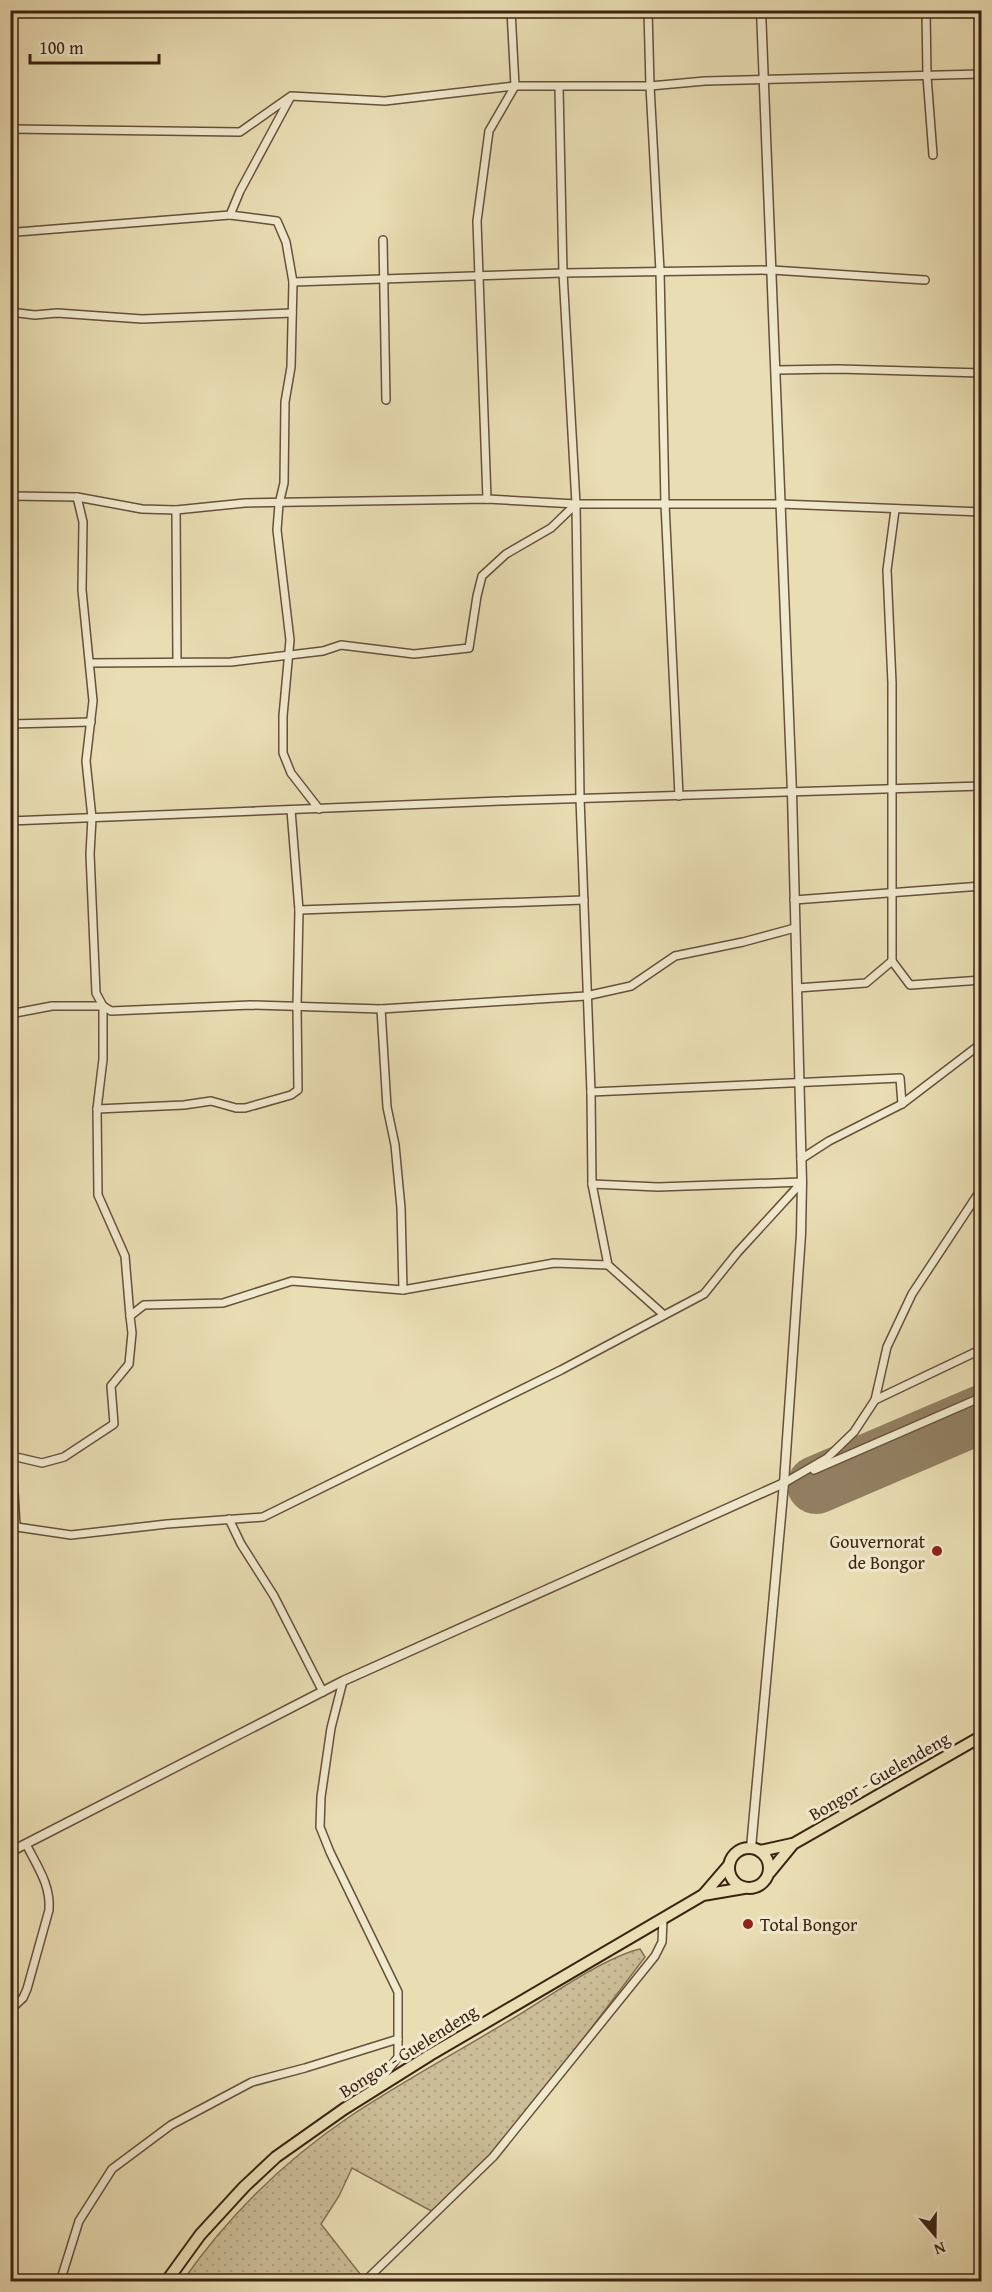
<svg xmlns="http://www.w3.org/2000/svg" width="992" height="2292" font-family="'Gentium Book Plus',serif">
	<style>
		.park { fill: url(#park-dots); stroke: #837054; stroke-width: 1.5 }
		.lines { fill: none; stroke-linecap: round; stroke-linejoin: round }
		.runway { stroke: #928062; stroke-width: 58 }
		.minor-casing { stroke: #66513a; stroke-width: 10 }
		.tertiary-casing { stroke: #66513a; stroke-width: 11 }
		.trunk-casing { stroke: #3b2211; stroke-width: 14 }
		.minor { stroke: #f1e9ce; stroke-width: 7 }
		.tertiary { stroke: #f1e9ce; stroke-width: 8 }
		.trunk { stroke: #e9ddb3; stroke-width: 10 }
		.poi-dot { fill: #8f2418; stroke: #f1e9ce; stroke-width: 2 }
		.labels { text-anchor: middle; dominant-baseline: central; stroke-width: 6; stroke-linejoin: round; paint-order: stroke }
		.poi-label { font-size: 18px; fill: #3b2211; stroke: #f1e9ce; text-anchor: end }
		.street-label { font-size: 18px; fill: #3b2211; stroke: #f1e9ce }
	</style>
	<defs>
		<pattern id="park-dots" width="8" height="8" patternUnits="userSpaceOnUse" patternTransform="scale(1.5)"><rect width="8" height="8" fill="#cbbd97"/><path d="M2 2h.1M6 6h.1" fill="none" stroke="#afa281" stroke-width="1.8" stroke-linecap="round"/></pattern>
	</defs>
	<rect width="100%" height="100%" fill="#e9ddb3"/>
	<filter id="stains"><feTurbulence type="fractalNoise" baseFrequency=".00333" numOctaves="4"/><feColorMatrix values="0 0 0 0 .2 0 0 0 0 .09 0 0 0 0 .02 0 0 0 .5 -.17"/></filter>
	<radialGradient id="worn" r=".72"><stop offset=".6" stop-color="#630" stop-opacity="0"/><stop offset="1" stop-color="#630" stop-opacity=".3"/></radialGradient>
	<path class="park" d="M640,1949L645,1957L537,2100L489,2157L435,2213L352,2168L339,2196L321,2224L364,2279L361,2281L182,2282C227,2217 284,2161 349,2117C403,2081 461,2050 517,2016C550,1996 603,1958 640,1949Z"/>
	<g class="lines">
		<polyline class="runway" points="816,1485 982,1414"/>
		<defs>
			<g id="minor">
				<polyline points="648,10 650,86 660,271 665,504 679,796"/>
				<polyline points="926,10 927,76 933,155"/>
				<polyline points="559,87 563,273 576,504 580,798 591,1092 592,1184 608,1265 664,1315"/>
				<polyline points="10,129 240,132 291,96 385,101 515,86 650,86 705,81 982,74"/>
				<polyline points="230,215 277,221 286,242 293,282 291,367 285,402 284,483 279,504 277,530 290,640 283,716 283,753 291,773 319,809"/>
				<polyline points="10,230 17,232 230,215 240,191 290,98"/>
				<polyline points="383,240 386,400"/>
				<polyline points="293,282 563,273 772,270 925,280"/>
				<polyline points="10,312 35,315 57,313 142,319 292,313"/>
				<polyline points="776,370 838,369 982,373"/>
				<polyline points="10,496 77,497 142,509 176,510 245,503 487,499 576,504 781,504 982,512"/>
				<polyline points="77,497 83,522 82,590 93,701 86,761 92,818 90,854 96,993 103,1006 111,1011 251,1005 381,1009 586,996 631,986 675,956 743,942 795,928"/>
				<polyline points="487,499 477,221 489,131 515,86 511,10"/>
				<polyline points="176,510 177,662"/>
				<polyline points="90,663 231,662 323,651 341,645 414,654 469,648 477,596 482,576 506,554 551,528 576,504"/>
				<polyline points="10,724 91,722"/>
				<polyline points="10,821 501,801 982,786"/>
				<polyline points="794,900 982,886"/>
				<polyline points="299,910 584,900"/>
				<polyline points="892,961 892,683 887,570 895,510"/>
				<polyline points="797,988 866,983 892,961 910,985 982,980"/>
				<polyline points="381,1009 387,1107 395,1145 401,1208 403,1290"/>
				<polyline points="10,1014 52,1006 103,1006 103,1059 97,1109 98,1195 125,1256 130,1316"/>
				<polyline points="591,1092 900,1078 902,1104"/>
				<polyline points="97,1109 184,1105 211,1101 236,1108 245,1108 291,1095 298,1090 297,1006 299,910 291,810"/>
				<polyline points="801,1159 829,1141 902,1104 982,1043"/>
				<polyline points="592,1184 658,1187 802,1182"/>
				<polyline points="875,1400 982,1349"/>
				<polyline points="10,1426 16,1526"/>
				<polyline points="12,1456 42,1463 64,1457 114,1424 111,1386 129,1364 132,1333 130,1316 144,1305 223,1303 292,1281 403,1290 554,1263 608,1265"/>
				<polyline points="814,1470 982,1397"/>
				<polyline points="784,1483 827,1458 854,1432 875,1400 887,1347 912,1294 982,1188"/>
				<polyline points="229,1519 241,1544 274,1596 323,1692"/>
				<polyline points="10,1526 71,1535 167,1524 263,1517 561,1370 704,1294 737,1253 802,1182"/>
				<polyline points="343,1681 331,1728 321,1797 320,1827 330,1852 398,1992 398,2057 381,2079 374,2085"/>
				<path d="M10,2010L23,1998L27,1989L49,1910C51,1885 37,1866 26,1844"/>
				<polyline points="60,2282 79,2221 112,2169 171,2125 252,2082 305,2068 398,2039"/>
				<polyline points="364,2282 493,2157 655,1956 662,1942 663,1920"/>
			</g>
			<g id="tertiary">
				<polyline points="751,1848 784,1483 801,1234 802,1182 792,793 761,10"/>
				<polyline points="10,1852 343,1681 784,1483"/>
			</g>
			<g id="trunk">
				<circle cx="749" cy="1868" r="20"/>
				<polyline points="760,1851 792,1844"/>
				<polyline points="770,1872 793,1844 982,1736"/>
				<polyline points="704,1894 729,1865"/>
				<polyline points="166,2282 200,2235 244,2187 276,2157 344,2109 430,2055 703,1895 744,1888"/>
			</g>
		</defs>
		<use href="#minor" class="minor-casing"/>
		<use href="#tertiary" class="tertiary-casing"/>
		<use href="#trunk" class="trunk-casing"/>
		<use href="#minor" class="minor"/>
		<use href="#tertiary" class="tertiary"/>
		<use href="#trunk" class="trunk"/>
	</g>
	<g class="poi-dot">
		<circle cx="937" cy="1551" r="6"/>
		<circle cx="748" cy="1924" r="6"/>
	</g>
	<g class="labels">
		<g class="poi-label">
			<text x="925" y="1541">Gouvernorat<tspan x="925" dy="21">de Bongor</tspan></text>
			<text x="760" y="1924" text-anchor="start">Total Bongor</text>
		</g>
		<g class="street-label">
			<text transform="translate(879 1776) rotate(-30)">Bongor - Guelendeng</text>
			<text transform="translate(408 2051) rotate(-32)">Bongor - Guelendeng</text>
		</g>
	</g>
	<rect width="992" height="2292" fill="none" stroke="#e9ddb3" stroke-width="36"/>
	<rect x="12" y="12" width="968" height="2268" fill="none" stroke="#3b2211" stroke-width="3"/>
	<rect x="18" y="18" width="956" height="2256" fill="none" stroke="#3b2211" stroke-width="1.5"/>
	<g transform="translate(935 2235) rotate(160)" stroke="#f1e9ce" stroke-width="4.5" paint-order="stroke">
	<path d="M0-4.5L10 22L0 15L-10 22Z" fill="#3b2211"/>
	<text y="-9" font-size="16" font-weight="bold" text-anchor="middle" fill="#3b2211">N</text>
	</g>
	<path d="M30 54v9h129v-9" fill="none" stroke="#3b2211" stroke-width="3"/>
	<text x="39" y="54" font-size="18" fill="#3b2211" stroke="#f1e9ce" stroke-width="4.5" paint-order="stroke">100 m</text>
	<rect width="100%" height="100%" filter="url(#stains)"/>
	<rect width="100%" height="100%" fill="url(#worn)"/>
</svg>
